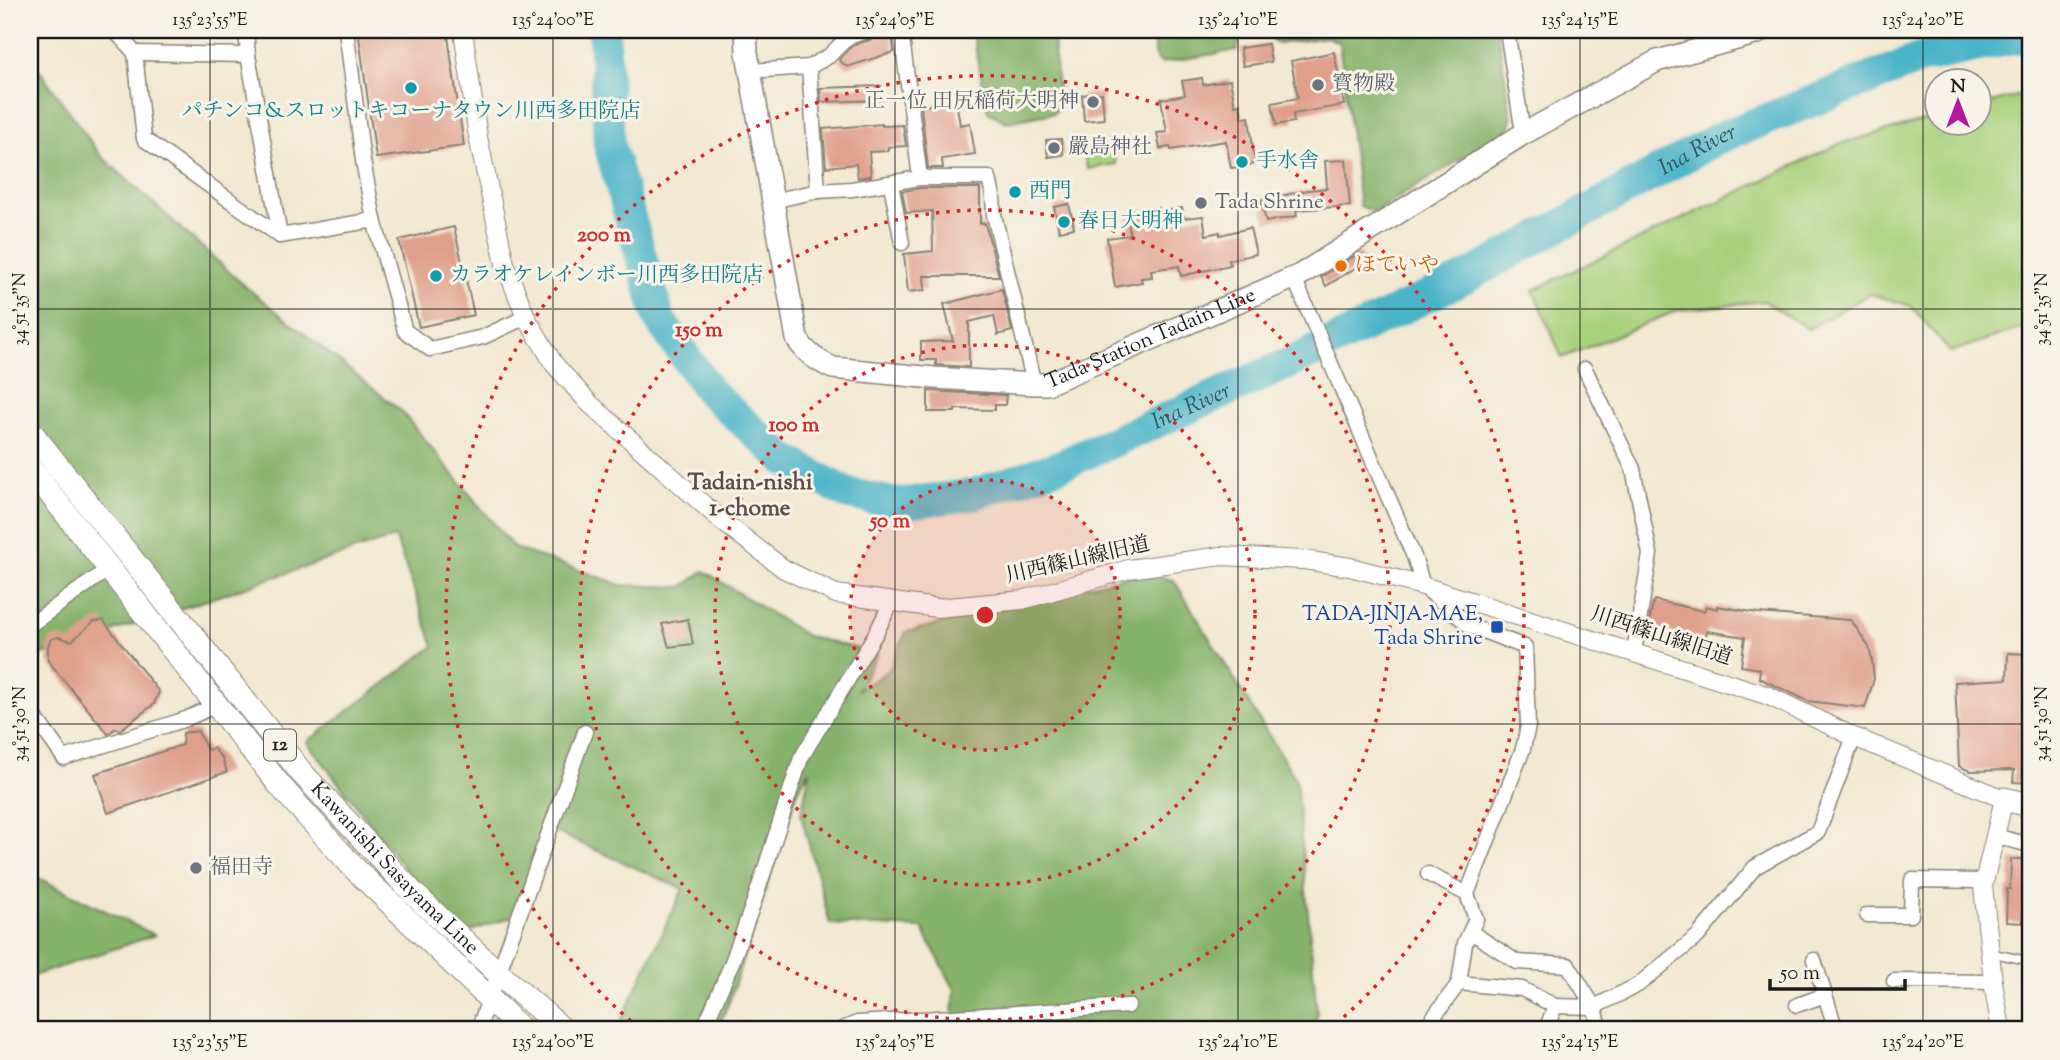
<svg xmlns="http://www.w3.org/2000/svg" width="2060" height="1060" font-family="'Sorts Mill Goudy','Noto Serif JP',serif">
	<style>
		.green { fill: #a8d17c; stroke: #62764c; stroke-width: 2 }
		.forest { fill: #86b36c; stroke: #516844; stroke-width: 2 }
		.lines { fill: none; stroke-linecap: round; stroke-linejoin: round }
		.river { stroke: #4ab4c8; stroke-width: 32 }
		.building { fill: #e09f8b }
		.service-casing { stroke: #888276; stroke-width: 10 }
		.minor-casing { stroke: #888276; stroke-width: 17 }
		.tertiary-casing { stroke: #888276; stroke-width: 20 }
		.secondary-casing { stroke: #888276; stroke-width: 24 }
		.primary-casing { stroke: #888276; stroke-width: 25 }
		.service { stroke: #fff; stroke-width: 7 }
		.minor { stroke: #fff; stroke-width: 14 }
		.tertiary { stroke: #fff; stroke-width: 18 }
		.secondary { stroke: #fff; stroke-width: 21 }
		.primary { stroke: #fff; stroke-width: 23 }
		.ticks { fill: none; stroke: #1c1c1c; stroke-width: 2; stroke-opacity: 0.45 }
		.ring { fill: none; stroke: #d62828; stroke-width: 3.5; stroke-dasharray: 3.5 7 }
		.worship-dot { fill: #6b7280; stroke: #f7f3e8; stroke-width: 2.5 }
		.culture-dot { fill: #0f9aa8; stroke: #f7f3e8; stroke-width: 2.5 }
		.food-dot { fill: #e8710a; stroke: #f7f3e8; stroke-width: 2.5 }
		.transit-dot { fill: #1a4fb4; stroke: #f7f3e8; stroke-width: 2.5 }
		.labels { text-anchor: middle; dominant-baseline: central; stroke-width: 6; stroke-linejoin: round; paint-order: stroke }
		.shield { fill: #f7f3e8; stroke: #5e5c59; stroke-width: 2 }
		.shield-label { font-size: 19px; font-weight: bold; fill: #1c1c1c }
		.worship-label { font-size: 21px; fill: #5b616d; stroke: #f7f3e8; text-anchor: start }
		.culture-label { font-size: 21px; fill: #0d838f; stroke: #f7f3e8; text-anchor: start }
		.food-label { font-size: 21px; fill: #c56008; stroke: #f7f3e8; text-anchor: start }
		.street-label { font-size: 21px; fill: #1c1c1c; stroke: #f7f3e8 }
		.transit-label { font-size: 21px; fill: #164399; stroke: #f7f3e8; text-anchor: end }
		.water-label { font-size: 23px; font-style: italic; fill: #2e5961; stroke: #f7f3e8 }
		.neighbourhood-label { font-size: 23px; font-weight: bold; fill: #614a43; stroke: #f7f3e8 }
		.centre { fill: #d62828; stroke: #f7f3e8; stroke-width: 3.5 }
		.ring-label { font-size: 21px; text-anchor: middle; font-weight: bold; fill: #d62828; stroke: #f7f3e8; stroke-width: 6; stroke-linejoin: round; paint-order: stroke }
		.neatline { fill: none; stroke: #1c1c1c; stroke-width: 2.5 }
		.ticks-label { font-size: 18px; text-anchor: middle; fill: #1c1c1c }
	</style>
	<rect width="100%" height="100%" fill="#f7f3e8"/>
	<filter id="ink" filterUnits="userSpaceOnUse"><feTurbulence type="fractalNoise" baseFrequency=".0143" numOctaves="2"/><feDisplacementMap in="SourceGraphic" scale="14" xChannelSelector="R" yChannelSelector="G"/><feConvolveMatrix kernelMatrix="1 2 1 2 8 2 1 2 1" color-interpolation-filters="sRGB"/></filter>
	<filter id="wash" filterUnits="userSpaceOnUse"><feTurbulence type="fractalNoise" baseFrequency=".00686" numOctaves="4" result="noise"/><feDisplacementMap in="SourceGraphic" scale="28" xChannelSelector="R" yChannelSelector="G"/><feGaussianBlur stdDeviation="1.57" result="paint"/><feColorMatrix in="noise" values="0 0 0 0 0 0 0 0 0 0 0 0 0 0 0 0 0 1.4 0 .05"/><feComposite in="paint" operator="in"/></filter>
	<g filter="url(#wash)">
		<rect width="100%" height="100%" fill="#f3e8d1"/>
		<g class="green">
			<polygon points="2030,92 2030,325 1950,352 1911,306 1870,294 1808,329 1764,301 1676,311 1562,358 1533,290 1839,144 1937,117 1938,122 1980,122 1980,106"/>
			<polygon points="1113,142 1116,164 1087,169 1083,147"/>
		</g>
		<g class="forest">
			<polygon points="972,30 1059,30 1053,42 1060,106 1054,113 1007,122 988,112"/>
			<polygon points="1151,30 1237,30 1239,42 1237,50 1161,63 1156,58"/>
			<polygon points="1269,30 1497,30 1512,120 1508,130 1375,212 1360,206 1339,42 1327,37 1278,44 1272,41"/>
			<polygon points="30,57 101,156 246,287 401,411 514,548 622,585 682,587 704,571 807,636 878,654 857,691 889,670 906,632 1143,572 1174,580 1296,780 1317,1013 1315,1030 952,1030 955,990 922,928 830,924 801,815 810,770 798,790 729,1002 717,1030 607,1030 619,1025 683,889 549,829 514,916 457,936 307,742 434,646 395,537 30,659"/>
			<polygon points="30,874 155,935 30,977"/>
		</g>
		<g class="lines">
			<path class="river" id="s1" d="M604,30L609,144L659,319L710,392L783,458L846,493L897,504L971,495L1059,466L1296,360L1465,278L1721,137L1922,58L2030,35"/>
		</g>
		<g id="blocks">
			<g class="building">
				<polygon points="358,30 447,30 464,146 376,158"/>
				<polygon points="892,33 894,52 847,67 839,60 853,45 873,39 878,35 879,37"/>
				<polygon points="1268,44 1271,62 1243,66 1240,48"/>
				<polygon points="1334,52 1344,105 1293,114 1294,122 1276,125 1272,103 1298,98 1291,61"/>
				<polygon points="1202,78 1203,85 1230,80 1235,105 1240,104 1242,118 1249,117 1255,164 1231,168 1226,141 1171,150 1170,147 1160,149 1157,133 1167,132 1161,99 1185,95 1182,81"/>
				<polygon points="881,86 882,100 821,102 820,88"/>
				<polygon points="1102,93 1104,119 1084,121 1082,95"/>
				<polygon points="956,100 960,125 970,123 975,154 942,159 943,168 928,168 921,107"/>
				<polygon points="882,124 882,126 903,125 906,146 888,147 888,151 869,152 871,176 858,178 856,164 826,167 823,129"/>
				<polygon points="1061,139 1063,155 1048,157 1046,140"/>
				<polygon points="1346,160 1350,206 1296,210 1297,216 1266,222 1261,200 1308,190 1327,188 1325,161"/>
				<polygon points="921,188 980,188 980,224 985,223 999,276 924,276 925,290 908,292 904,254 933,251 932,211 906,213 902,191"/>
				<polygon points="1069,204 1074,228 1059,231 1054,207"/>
				<polygon points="1159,208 1159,212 1182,208 1184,218 1203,216 1206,235 1220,232 1220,235 1250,228 1256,254 1229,260 1230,265 1181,276 1179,266 1151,270 1152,277 1141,278 1142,282 1115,287 1107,238 1130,235 1127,213"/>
				<polygon points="454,227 474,315 419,327 399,240"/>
				<polygon points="1359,253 1365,262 1326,286 1321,277"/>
				<polygon points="1002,289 1012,331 998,335 994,316 969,322 969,367 936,365 936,360 921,360 921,342 953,341 944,304"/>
				<polygon points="928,391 1006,395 1005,405 995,405 995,410 955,409 955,412 928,412"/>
				<polygon points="1654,600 1704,611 1706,606 1717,609 1717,606 1758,613 1851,620 1869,647 1872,661 1874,679 1865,708 1808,701 1759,678 1760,669 1741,666 1745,637 1707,631 1705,640 1664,631 1664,634 1647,630"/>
				<polygon points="688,619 693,644 669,647 662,624"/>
				<polygon points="103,620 159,692 154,704 120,730 116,728 108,734 48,661 48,646 51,639 58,637 72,641 93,622"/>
				<polygon points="2008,653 2030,654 2028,743 2030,743 2030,783 2013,782 2014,770 1970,771 1959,766 1955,682 2007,679"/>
				<polygon points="198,731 207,750 213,748 222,758 227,772 108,813 95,774 182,745 183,733"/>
				<polygon points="2011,859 2030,859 2030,908 2023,908 2023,923 2006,922 2007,889 2010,889"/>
			</g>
		</g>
	</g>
	<g filter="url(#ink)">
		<use href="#blocks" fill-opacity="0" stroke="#888276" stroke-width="2"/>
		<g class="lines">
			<defs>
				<polyline id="service" points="1991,953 2030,961"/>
				<g id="minor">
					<polyline points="114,30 135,53 144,139 280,236 374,220"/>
					<polyline points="246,30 248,55 280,236"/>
					<polyline points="346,30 363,161 374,220 405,331 430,349 483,337 526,317"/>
					<polyline points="901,30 920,178"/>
					<polyline points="1507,30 1523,134"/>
					<polyline points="135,53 248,55"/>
					<polyline points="809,67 818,191"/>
					<polyline points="750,71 809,67 829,56 848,37 870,30"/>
					<polyline points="891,184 902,243"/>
					<polyline points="772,201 818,191 852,189 920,178 989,178 993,196 994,215 1034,384"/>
					<polyline points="1294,278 1415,559 1423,586 1470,626 1525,647 1528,726 1523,749 1467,894 1476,919 1465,943 1459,983 1424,1030"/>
					<polyline points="1585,369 1633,469 1650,554 1634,652"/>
					<polyline points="30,625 110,568"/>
					<polyline points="30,710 64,758 186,719 216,705"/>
					<polyline points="1995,836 2030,845"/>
					<polyline points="1428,874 1467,894"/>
					<polyline points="1867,915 1911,915 1912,880 1984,881"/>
					<polyline points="1471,932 1517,962 1568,965 1594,1007 1601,1030"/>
					<polyline points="1814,960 1836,1030"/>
					<polyline points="1894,981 1993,982"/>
					<polyline points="1459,983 1522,989 1555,1006"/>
					<polyline points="1797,1005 1823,996"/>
					<polyline points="478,1030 585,732"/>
					<polyline points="703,1030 731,965 756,896 801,758 876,633 891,603"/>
					<polyline points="840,1030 857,1023 1128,1006"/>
					<polyline points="1546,1030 1555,1006 1594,1007 1638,985 1698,936 1755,867 1818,832 1854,737"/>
				</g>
				<polyline id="tertiary" points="463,30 478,137 505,264 526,317 554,364 590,404 722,521 784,569 836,594 937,608 1022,600 1129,569 1221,556 1304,560 1350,567 1423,586 1769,696 1854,737 2004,799 1983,886 1993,982 2001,1030"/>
				<g id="secondary">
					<path id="s2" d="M746,30L747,53L797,339C805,352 819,362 833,368L934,378L1034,384H1047L1300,275L1523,134L1657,61L1755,34L1763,30"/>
				</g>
				<g id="primary">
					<path id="s3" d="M30,431L301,772L412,892L499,974L563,1030"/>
					<polyline points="30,468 281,787 355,869 522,1030"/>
					<polyline points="2004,799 2030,805"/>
				</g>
			</defs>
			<use href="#service" class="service-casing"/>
			<use href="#minor" class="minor-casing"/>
			<use href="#tertiary" class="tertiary-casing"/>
			<use href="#secondary" class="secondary-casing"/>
			<use href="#primary" class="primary-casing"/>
			<use href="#service" class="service"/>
			<use href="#minor" class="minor"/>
			<use href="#tertiary" class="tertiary"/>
			<use href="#secondary" class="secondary"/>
			<use href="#primary" class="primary"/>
		</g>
	</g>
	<path class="ticks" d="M210,30V1030M553,30V1030M895,30V1030M1238,30V1030M1580,30V1030M1923,30V1030M30,309H2030M30,724H2030"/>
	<circle cx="985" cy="615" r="135" fill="#d62828" fill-opacity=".12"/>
	<g class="ring">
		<circle cx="985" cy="615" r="135"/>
		<circle cx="985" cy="615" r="270"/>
		<circle cx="985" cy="615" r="405"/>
		<path d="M639 1028A539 539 0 1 1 1331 1028"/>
	</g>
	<g class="worship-dot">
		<circle cx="1318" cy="85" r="7"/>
		<circle cx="1093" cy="102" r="7"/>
		<circle cx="1054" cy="148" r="7"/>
		<circle cx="1201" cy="203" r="7"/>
		<circle cx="196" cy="868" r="7"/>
	</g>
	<g class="culture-dot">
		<circle cx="411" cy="88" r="7"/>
		<circle cx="1242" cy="162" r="7"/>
		<circle cx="1015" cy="192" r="7"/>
		<circle cx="1064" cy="222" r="7"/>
		<circle cx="436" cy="276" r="7"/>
	</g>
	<circle class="food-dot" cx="1341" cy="266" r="7"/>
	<rect class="transit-dot" x="1490" y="620" width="14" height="14" rx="3.5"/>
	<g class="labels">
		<rect class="shield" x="264" y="729.5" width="32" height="31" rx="5"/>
		<g class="shield-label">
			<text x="280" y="745">12</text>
		</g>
		<g class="worship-label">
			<text x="1332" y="85">寳物殿</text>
			<text x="1079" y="102" text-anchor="end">正一位 田尻稲荷大明神</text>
			<text x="1068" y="148">嚴島神社</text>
			<text x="1215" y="203">Tada Shrine</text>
			<text x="210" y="868">福田寺</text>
		</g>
		<g class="culture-label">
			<text x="411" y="112" text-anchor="middle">パチンコ&amp;スロットキコーナタウン川西多田院店</text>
			<text x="1256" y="162">手水舎</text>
			<text x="1029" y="192">西門</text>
			<text x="1078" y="222">春日大明神</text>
			<text x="450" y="276">カラオケレインボー川西多田院店</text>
		</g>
		<g class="food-label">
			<text x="1355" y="266">ほていや</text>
		</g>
		<g class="street-label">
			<text stroke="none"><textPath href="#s2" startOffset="688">Tada Station Tadain Line</textPath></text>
			<text transform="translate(1078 561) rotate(-13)">川西篠山線旧道</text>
			<text transform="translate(1661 637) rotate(18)">川西篠山線旧道</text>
			<text stroke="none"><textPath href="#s3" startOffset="570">Kawanishi Sasayama Line</textPath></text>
		</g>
		<g class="transit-label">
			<text x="1483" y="615">TADA-JINJA-MAE,<tspan x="1483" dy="24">Tada Shrine</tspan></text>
		</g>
		<g class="water-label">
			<text stroke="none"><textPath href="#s1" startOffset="1488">Ina River</textPath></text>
			<text stroke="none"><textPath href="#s1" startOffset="920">Ina River</textPath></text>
		</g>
		<g class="neighbourhood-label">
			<text x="750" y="483">Tadain-nishi<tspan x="750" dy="26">1-chome</tspan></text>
		</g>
	</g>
	<circle cx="985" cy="615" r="10" class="centre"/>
	<g class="ring-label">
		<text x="604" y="241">200 m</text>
		<text x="699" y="336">150 m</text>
		<text x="794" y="431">100 m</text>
		<text x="890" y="527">50 m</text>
	</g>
	<rect width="2060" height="1060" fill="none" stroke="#f7f3e8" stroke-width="77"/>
	<g transform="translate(1958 102)"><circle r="33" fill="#f7f3e8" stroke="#9f9d96" stroke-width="2"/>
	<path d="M0-5L12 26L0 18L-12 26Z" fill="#b5179e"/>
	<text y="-10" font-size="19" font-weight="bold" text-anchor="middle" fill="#1c1c1c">N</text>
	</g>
	<path d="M1770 979v10h135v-10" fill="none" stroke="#1c1c1c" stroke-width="3.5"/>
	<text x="1780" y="979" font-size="21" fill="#1c1c1c" stroke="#f7f3e8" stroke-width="5" paint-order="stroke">50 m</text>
	<rect x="38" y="38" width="1984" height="983" class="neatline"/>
	<g class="ticks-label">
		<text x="210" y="25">135°23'55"E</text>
		<text x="553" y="25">135°24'00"E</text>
		<text x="895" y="25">135°24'05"E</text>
		<text x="1238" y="25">135°24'10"E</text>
		<text x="1580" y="25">135°24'15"E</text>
		<text x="1923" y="25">135°24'20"E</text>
		<text transform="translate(19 309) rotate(-90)" y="6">34°51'35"N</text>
		<text transform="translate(2041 309) rotate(-90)" y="6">34°51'35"N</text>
		<text transform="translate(19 724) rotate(-90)" y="6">34°51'30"N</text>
		<text transform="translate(2041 724) rotate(-90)" y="6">34°51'30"N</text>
		<text x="210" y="1047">135°23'55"E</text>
		<text x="553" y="1047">135°24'00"E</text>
		<text x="895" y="1047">135°24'05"E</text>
		<text x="1238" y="1047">135°24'10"E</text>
		<text x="1580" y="1047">135°24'15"E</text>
		<text x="1923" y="1047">135°24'20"E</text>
	</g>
</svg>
